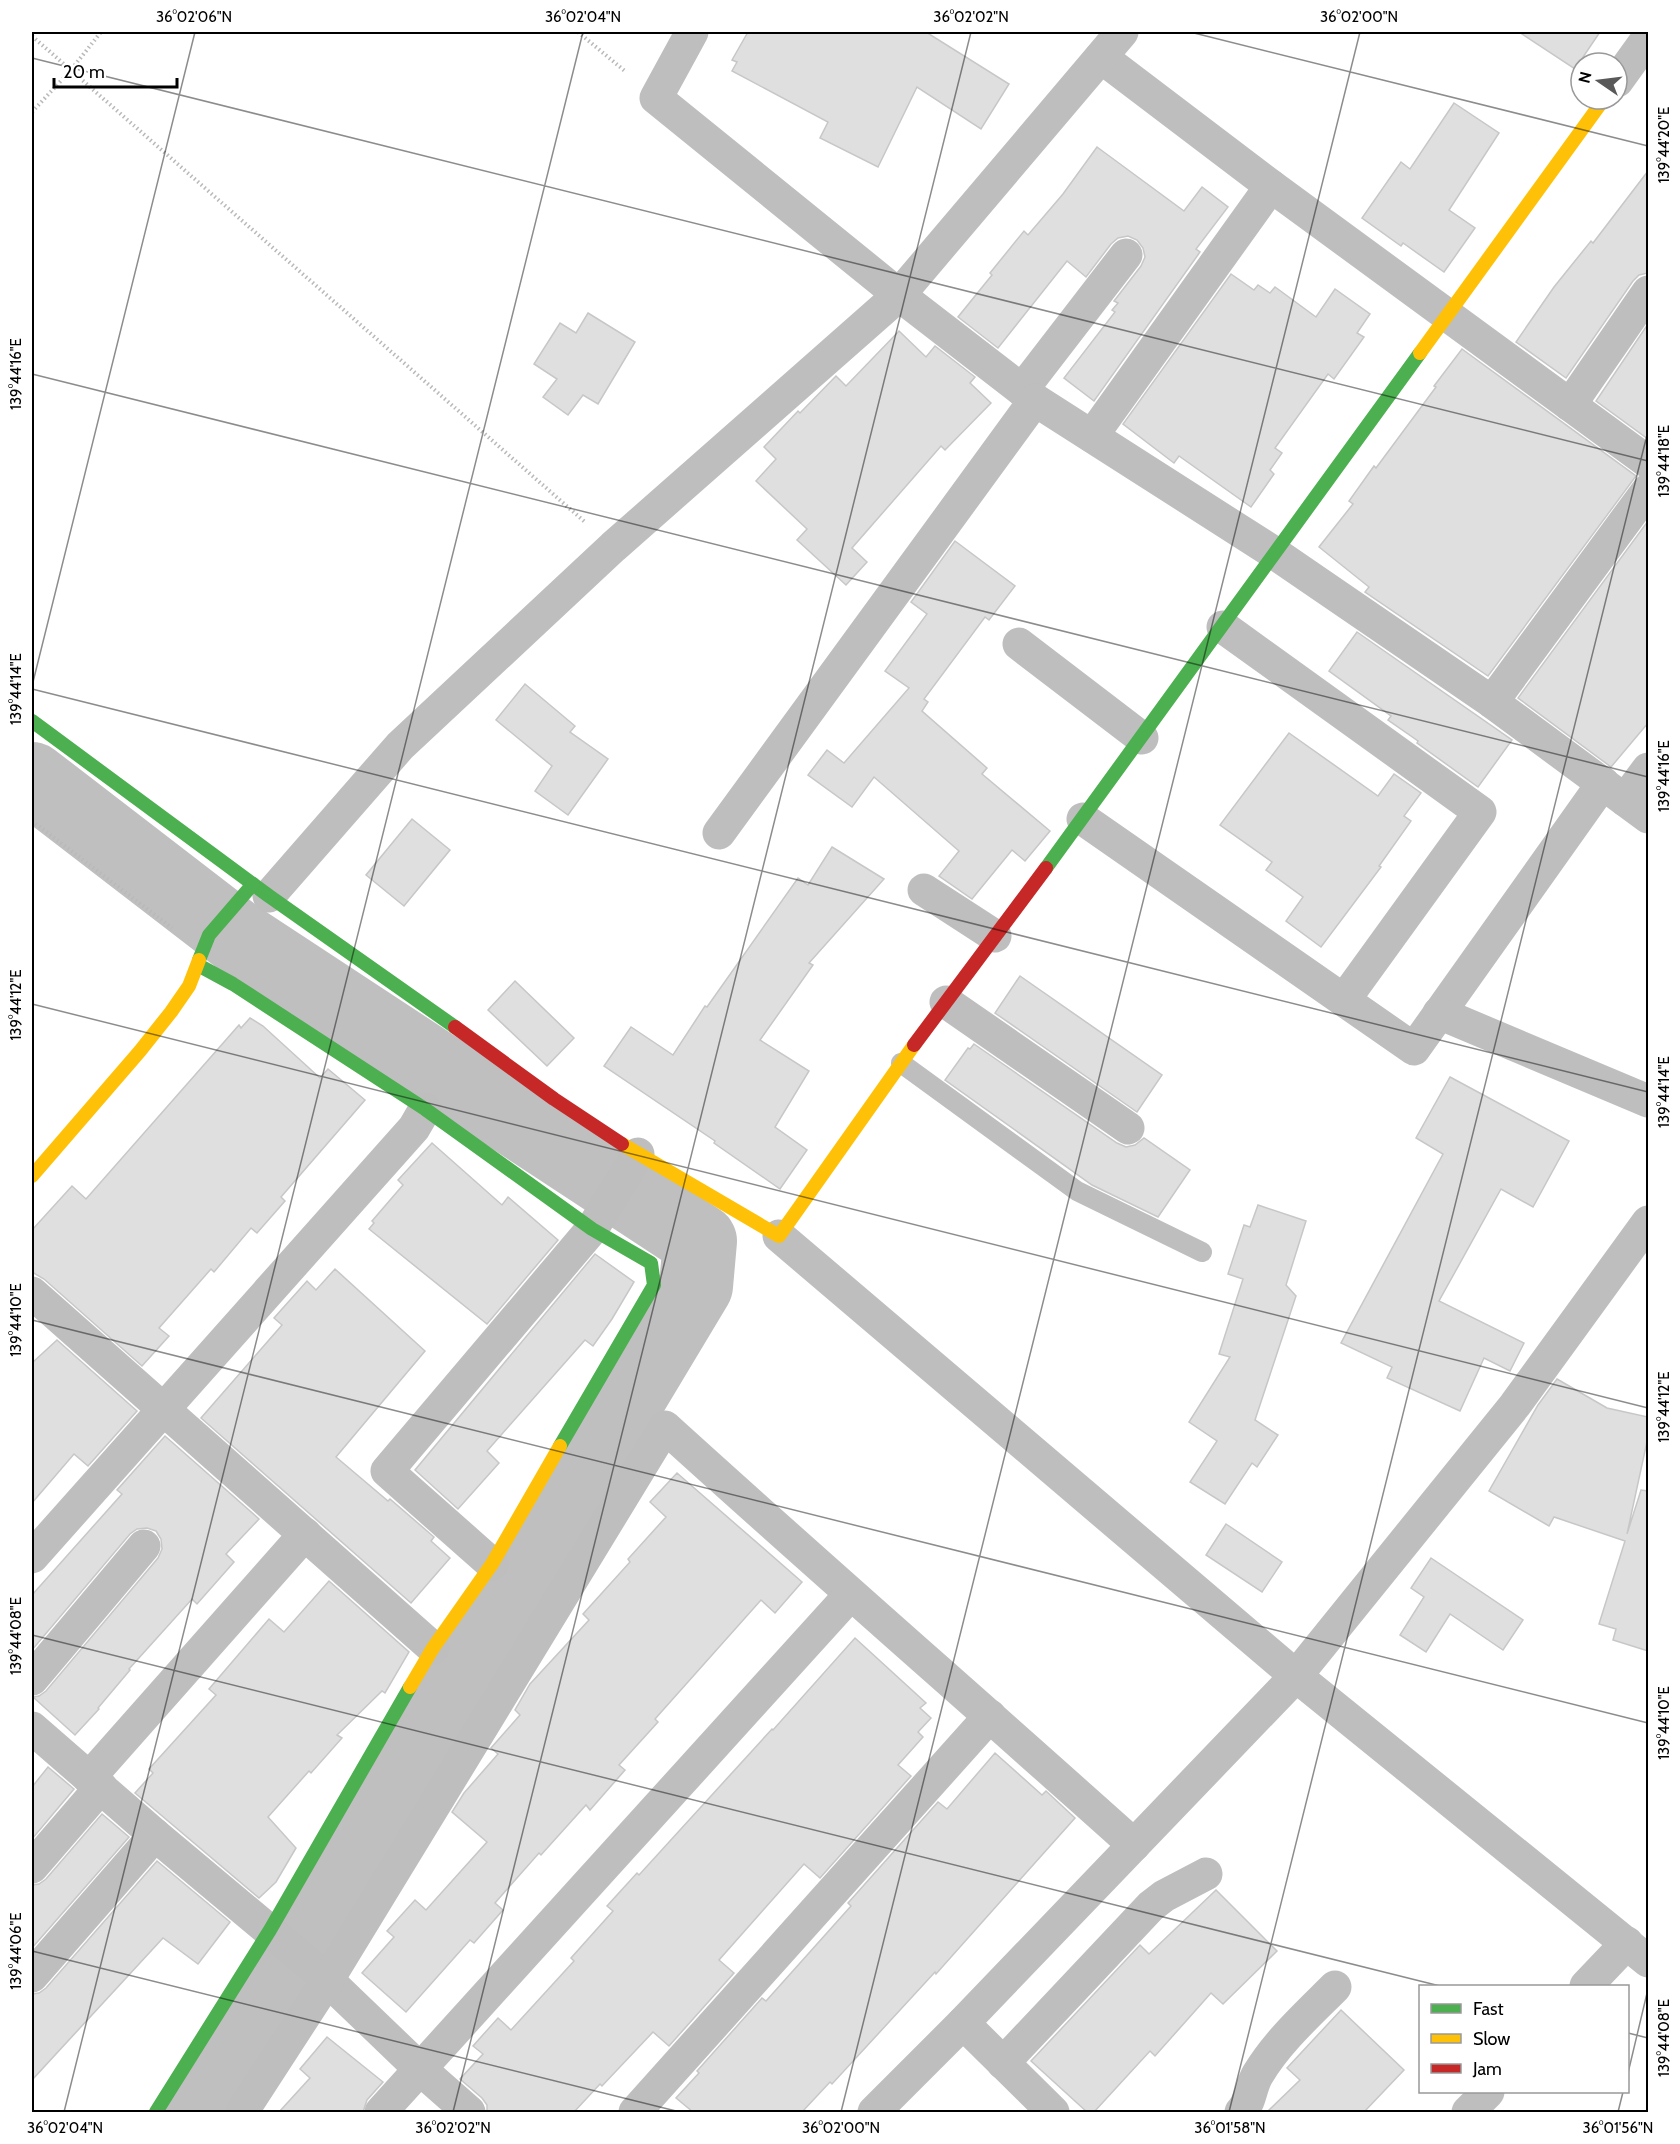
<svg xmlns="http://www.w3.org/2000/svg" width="1680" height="2144" font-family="Cabin,sans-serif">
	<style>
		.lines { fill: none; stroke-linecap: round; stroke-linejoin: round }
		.river { stroke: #bfbfbf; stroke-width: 74 }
		.building { fill: #dfdfdf; stroke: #c7c7c7; stroke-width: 1.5 }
		.path { stroke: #b9b9b9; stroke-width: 4; stroke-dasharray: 1.5 3; stroke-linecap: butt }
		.lane { stroke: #bebebe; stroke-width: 20 }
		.street { stroke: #bebebe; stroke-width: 33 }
		.fast { stroke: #4caf50; stroke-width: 14 }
		.slow { stroke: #ffc107; stroke-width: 14 }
		.jam { stroke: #c62828; stroke-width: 14 }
		.ticks { fill: none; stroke: #000; stroke-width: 1.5; stroke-opacity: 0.45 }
		.neatline { fill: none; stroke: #000; stroke-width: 2 }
		.ticks-label { font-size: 15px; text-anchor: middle; fill: #000 }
	</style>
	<rect width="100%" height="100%" fill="#fff"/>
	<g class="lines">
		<polyline class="river" points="32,779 240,939 700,1241 696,1286 200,2112"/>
	</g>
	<g class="building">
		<polygon points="748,32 926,32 1009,84 981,129 917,87 878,167 820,138 828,122 732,71 737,62 732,60"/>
		<polygon points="1519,32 1600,32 1575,69"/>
		<polygon points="1454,103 1499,133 1449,210 1475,228 1444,272 1403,243 1401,246 1362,218 1401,162 1410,169"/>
		<polygon points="1097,147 1184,211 1202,187 1228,207 1196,249 1200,252 1094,401 1064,378 1115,312 1112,310 1118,303 1114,301 1141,266 1145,257 1143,248 1137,240 1128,236 1118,238 1111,244 1086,277 1067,261 998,348 958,317 992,275 990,273 1024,231 1028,235 1063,194"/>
		<polygon points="1648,171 1648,273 1639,275 1633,281 1566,378 1516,342 1554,287 1591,241 1593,243"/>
		<polygon points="1231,274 1254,290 1258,285 1270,293 1275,287 1316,317 1335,289 1370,314 1357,333 1364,337 1334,379 1328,374 1275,448 1282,453 1270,470 1274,474 1251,507 1179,456 1174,463 1123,424"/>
		<polygon points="588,313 635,342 598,404 583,395 568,415 543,397 557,379 534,364 560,323 576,333"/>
		<polygon points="1648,324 1648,439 1596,401"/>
		<polygon points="899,331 926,357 935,346 975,377 970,383 991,403 945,450 941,446 852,548 867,562 846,585 797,540 807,529 756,481 776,459 764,447 798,411 800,413 836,376 846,386"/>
		<polygon points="1462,349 1636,476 1488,676 1365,592 1369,587 1319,547 1353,504 1349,501 1374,466 1376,468 1436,387 1434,386"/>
		<polygon points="1648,521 1648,723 1611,767 1518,698"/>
		<polygon points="955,541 1015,586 989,620 985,617 924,699 928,702 922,711 987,768 982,774 1050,831 1025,861 1012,850 972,899 939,876 959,851 874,777 852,807 808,775 827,750 844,763 909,688 885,671 927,614 911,602"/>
		<polygon points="1357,632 1512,740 1478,787 1417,743 1418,741 1388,720 1391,716 1329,671"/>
		<polygon points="525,684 575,726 570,732 608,759 568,815 535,791 552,766 496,720"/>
		<polygon points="1289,733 1378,796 1394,774 1421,793 1404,816 1411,821 1379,866 1381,867 1321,947 1286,921 1303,897 1266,870 1272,862 1220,825"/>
		<polygon points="412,819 450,850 404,906 366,875"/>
		<polygon points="832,847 884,879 809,963 813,965 760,1040 809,1071 775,1127 807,1150 780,1189 714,1143 715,1141 604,1066 631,1027 673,1055 705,1006 707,1007 798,878 808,885"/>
		<polygon points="1020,976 1162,1075 1137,1112 995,1013"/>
		<polygon points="515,981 574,1038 547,1066 488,1010"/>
		<polygon points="250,1018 263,1026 320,1078 328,1069 365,1100 281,1197 285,1201 257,1233 251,1228 214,1272 211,1269 159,1328 169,1336 142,1366 44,1279 32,1272 32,1230 72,1186 86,1199 239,1025 241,1028"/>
		<polygon points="974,1044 1117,1143 1126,1147 1135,1145 1144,1138 1190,1170 1158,1217 1092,1185 945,1080 968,1048 970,1049"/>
		<polygon points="1450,1077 1569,1141 1533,1207 1501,1189 1439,1301 1524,1343 1510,1371 1484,1358 1460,1411 1387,1378 1392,1367 1341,1343 1443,1154 1416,1138"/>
		<polygon points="432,1143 502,1205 508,1197 558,1240 487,1324 369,1229 374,1223 372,1221 403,1185 398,1180"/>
		<polygon points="1258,1205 1306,1221 1286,1285 1296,1296 1255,1420 1278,1435 1257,1467 1252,1463 1225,1504 1190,1482 1217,1441 1189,1422 1230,1357 1219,1354 1243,1279 1228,1274 1244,1225 1250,1227"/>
		<polygon points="595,1254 634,1282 612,1319 593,1346 585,1340 487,1451 499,1463 458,1509 415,1470"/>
		<polygon points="335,1269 425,1351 336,1457 388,1501 390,1499 434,1537 431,1541 450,1558 411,1603 201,1418 282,1325 274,1318 307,1281 316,1290"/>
		<polygon points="57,1340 137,1411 88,1466 74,1454 32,1503 32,1363"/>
		<polygon points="1557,1379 1607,1408 1648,1417 1648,1437 1627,1534 1641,1490 1648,1491 1648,1651 1613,1640 1616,1629 1599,1624 1625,1541 1554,1517 1549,1526 1489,1491 1538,1405"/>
		<polygon points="165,1436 259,1519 226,1554 234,1562 197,1604 192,1599 129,1669 130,1670 98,1708 99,1709 75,1735 33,1697 39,1696 46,1691 158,1558 162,1549 161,1539 156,1531 147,1528 137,1529 130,1534 32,1650 32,1595 122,1494 117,1490"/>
		<polygon points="677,1473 802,1582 775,1613 761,1600 655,1719 658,1722 619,1765 625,1770 590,1810 586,1805 541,1855 539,1853 495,1903 503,1910 474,1943 470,1940 406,2012 362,1973 394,1937 387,1931 415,1900 426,1910 487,1842 452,1812 464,1793 498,1754 491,1748 520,1715 515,1710 530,1684 589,1620 583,1614 630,1562 628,1559 666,1517 650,1502"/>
		<polygon points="1226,1524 1282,1562 1262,1592 1206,1555"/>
		<polygon points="1431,1558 1523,1620 1503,1650 1450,1614 1426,1652 1400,1635 1424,1597 1411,1588"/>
		<polygon points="329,1581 409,1652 385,1693 382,1691 337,1735 342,1738 311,1773 309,1771 268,1817 296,1848 276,1882 259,1898 135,1793 153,1773 149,1769 216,1695 209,1689 269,1619 284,1632"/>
		<polygon points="855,1638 926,1703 920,1708 931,1718 918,1732 923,1737 898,1765 911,1776 820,1878 804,1864 719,1960 734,1973 669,2046 653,2032 602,2086 600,2084 574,2112 487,2112 487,2105 482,2098 460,2079 483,2054 473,2046 498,2018 511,2030 574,1961 571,1958 613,1911 607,1906 637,1873 639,1875 772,1729 773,1730"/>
		<polygon points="995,1753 1042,1795 1046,1791 1075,1818 936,1974 935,1972 832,2084 830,2082 802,2112 693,2112 676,2098 699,2073 697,2071 762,1998 766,2001 851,1906 848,1903 938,1802 947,1809"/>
		<polygon points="48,1767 74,1789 32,1839 32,1787"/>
		<polygon points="102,1814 129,1837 32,1948 32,1885 39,1884 46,1879"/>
		<polygon points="157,1861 230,1922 198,1964 163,1938 32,2080 32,1994 39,1993 46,1988"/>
		<polygon points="1216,1890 1277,1951 1223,2004 1211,1993 1155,2056 1150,2051 1094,2112 1087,2112 1031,2061 1140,1945 1149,1954"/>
		<polygon points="1341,2010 1404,2070 1364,2112 1267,2112 1300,2080 1287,2068"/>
		<polygon points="327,2037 383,2082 367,2100 363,2112 279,2112 310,2078 300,2069"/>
	</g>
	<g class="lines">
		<g class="path">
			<polyline points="578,32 626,72"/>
			<polyline points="32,36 586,523"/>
			<polyline points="32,112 71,70 101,32"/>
			<polyline points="32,821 172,928"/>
		</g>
		<polyline class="lane" points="901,1063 1077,1191 1202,1252"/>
		<g class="street">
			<polyline points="692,32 656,98 899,295 1035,400 1276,554 1492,702 1648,817"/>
			<polyline points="1101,57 1271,186 1648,462"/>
			<polyline points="1617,81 1648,38"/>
			<polyline points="1022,390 1126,255"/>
			<polyline points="1570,405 1648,292"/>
			<polyline points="1092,436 1271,186"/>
			<polyline points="1223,627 1480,812 1344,1000"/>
			<polyline points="1019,644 1142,738"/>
			<polyline points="1492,702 1648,490"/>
			<polyline points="1625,800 1648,769"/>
			<polyline points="1083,819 1414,1049 1603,783"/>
			<polyline points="719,833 1035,400"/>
			<polyline points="924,890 995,936"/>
			<polyline points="269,896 400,746 613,547 899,295 1122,32"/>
			<polyline points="946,1002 1128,1128"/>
			<polyline points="1439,1013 1648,1101"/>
			<polyline points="779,1236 1296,1676 1648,1961"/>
			<polyline points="32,1293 433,1648"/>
			<polyline points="32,1557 414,1128 425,1109"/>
			<polyline points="492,1564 387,1471 592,1229 638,1154"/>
			<polyline points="32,1679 144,1546"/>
			<polyline points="32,1728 155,1835 320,1973 419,2068 469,2112"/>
			<polyline points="89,1778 305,1534"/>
			<polyline points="32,1867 101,1787"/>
			<polyline points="32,1976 155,1835"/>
			<polyline points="1586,1986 1627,1943"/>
			<polyline points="963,2023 1053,2112"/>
			<polyline points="1003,2063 1151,1906 1164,1896 1206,1874"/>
			<path d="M242,2112L327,1981L665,1427C820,1568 978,1705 1134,1845"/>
			<polyline points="381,2112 850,1595"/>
			<polyline points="635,2112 990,1716"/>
			<polyline points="874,2112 963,2023 1296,1676 1515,1405 1648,1222"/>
			<path d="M1241,2112C1251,2102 1250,2087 1258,2074C1278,2041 1308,2014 1335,1987"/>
			<polyline points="1468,2112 1488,2092"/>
		</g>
		<g class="fast">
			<polyline points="32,721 269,896 455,1027"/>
			<polyline points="1046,868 1420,353"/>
			<polyline points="199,960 209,935 253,884"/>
			<polyline points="198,965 233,984 425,1109 592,1229 651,1263 654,1285 560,1446"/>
			<polyline points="156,2112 270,1930 410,1687"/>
		</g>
		<g class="slow">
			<polyline points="1420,353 1604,99"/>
			<polyline points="622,1144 779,1236 914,1045"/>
			<polyline points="32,1176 140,1051 171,1012 189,986 199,960"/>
			<polyline points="410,1687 433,1648 492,1564 560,1446"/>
		</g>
		<g class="jam">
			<polyline points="455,1027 554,1099 622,1144"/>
			<polyline points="914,1045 1046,868"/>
		</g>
	</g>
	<path class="ticks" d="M1190,32L1648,146M32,58L1648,461M32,374L1648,777M32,686L195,32M32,689L1648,1092M32,1004L1648,1408M32,1320L1648,1723M32,1635L1440,1986M32,1951L680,2112M1628,2033L1648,2038M1628,2073L1648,1989M64,2112L583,32M453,2112L971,32M841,2112L1360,32M1229,2112L1648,431M1618,2112L1623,2092"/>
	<rect width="1680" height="2144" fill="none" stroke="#ffffff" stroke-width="66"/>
	<rect x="1419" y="1985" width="210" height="108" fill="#ffffff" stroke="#999999" stroke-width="1.5"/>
	<rect x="1431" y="2004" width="30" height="9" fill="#4caf50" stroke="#999999" stroke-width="1.5"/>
	<text x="1473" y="2015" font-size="18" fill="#000000">Fast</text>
	<rect x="1431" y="2034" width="30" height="9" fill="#ffc107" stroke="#999999" stroke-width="1.5"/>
	<text x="1473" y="2045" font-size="18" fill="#000000">Slow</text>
	<rect x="1431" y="2064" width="30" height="9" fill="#c62828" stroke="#999999" stroke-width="1.5"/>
	<text x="1473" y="2075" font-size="18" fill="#000000">Jam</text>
	<g transform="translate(1599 81) rotate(284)"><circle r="28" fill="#ffffff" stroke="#999999" stroke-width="1.5"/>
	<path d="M0-4.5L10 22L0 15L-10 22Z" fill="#595959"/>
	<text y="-9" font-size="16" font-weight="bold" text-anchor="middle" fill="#000000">N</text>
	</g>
	<path d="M54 78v9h123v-9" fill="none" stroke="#000000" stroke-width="3"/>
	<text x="63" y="78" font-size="18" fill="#000000" stroke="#ffffff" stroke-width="4.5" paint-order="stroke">20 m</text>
	<rect x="33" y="33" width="1614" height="2078" class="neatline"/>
	<g class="ticks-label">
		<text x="194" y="22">36°02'06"N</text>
		<text x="583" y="22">36°02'04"N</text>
		<text x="971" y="22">36°02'02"N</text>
		<text x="1359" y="22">36°02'00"N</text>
		<text transform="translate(1664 145) rotate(-90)" y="5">139°44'20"E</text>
		<text transform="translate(16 374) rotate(-90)" y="5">139°44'16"E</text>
		<text transform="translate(1664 461) rotate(-90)" y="5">139°44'18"E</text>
		<text transform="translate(16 689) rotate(-90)" y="5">139°44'14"E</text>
		<text transform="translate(1664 776) rotate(-90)" y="5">139°44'16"E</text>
		<text transform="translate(16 1005) rotate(-90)" y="5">139°44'12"E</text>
		<text transform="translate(1664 1092) rotate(-90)" y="5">139°44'14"E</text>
		<text transform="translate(16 1320) rotate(-90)" y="5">139°44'10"E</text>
		<text transform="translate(1664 1407) rotate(-90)" y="5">139°44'12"E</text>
		<text transform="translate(16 1636) rotate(-90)" y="5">139°44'08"E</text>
		<text transform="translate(1664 1723) rotate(-90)" y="5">139°44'10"E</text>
		<text transform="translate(16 1951) rotate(-90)" y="5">139°44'06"E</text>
		<text transform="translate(1664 2038) rotate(-90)" y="5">139°44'08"E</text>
		<text x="65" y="2133">36°02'04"N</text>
		<text x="453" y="2133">36°02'02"N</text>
		<text x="841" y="2133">36°02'00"N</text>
		<text x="1230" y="2133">36°01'58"N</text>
		<text x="1618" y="2133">36°01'56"N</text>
	</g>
</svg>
